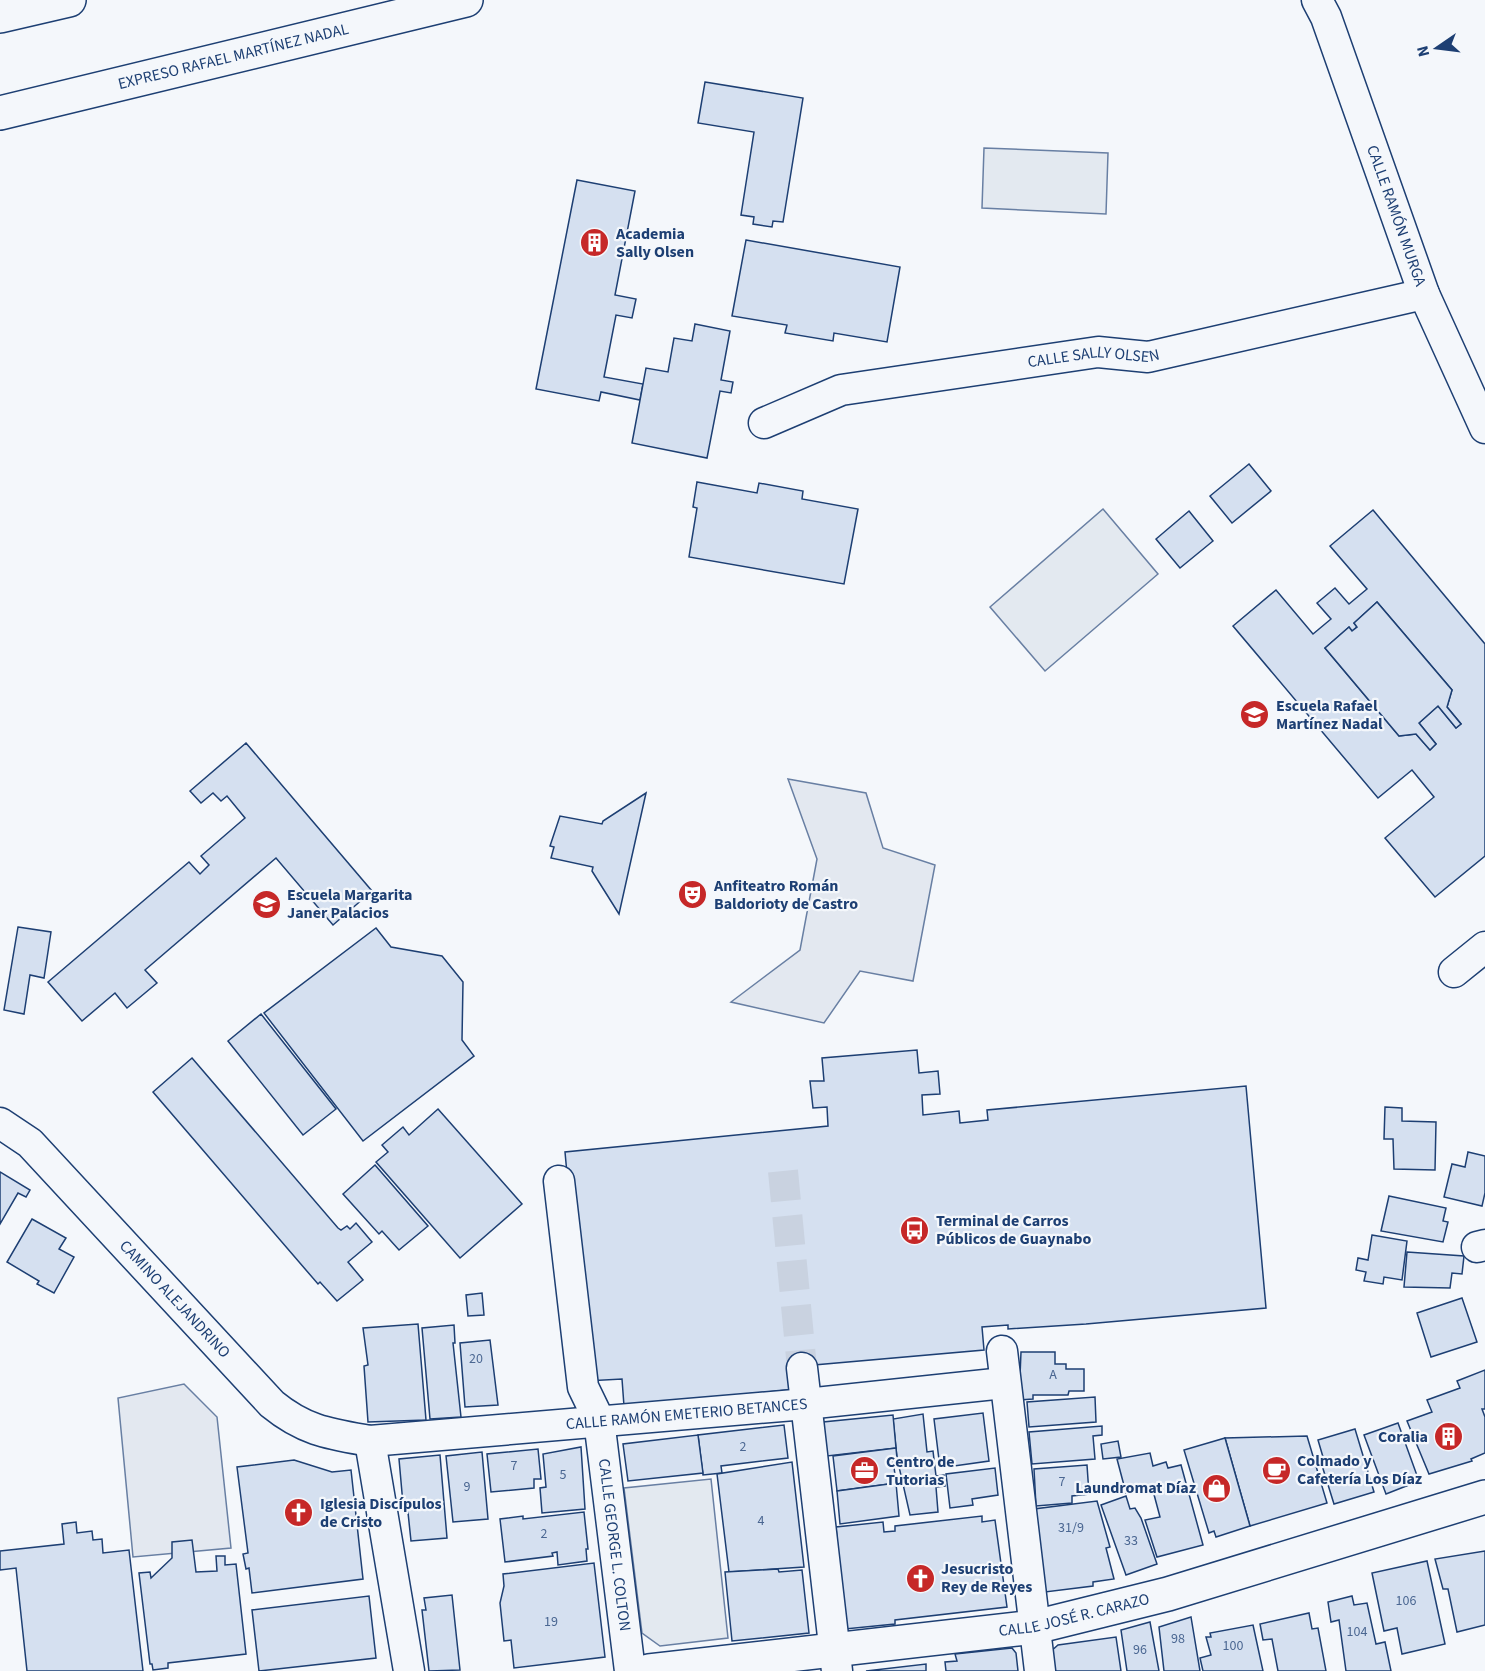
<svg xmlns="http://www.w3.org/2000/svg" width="1485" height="1671" font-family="'Source Sans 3',sans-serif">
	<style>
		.green { fill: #e3e9f0; stroke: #687fa3; stroke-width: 1.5 }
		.parking { fill: #e3e8f0; stroke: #687fa3; stroke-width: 1.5 }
		.building { fill: #d5e0f0; stroke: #1d3f73; stroke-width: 1.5; fill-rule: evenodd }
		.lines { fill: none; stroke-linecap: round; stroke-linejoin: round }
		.minor-tunnel { stroke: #c9d2e0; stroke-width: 30; stroke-dasharray: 30 15; stroke-linecap: butt }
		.minor-casing { stroke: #1d3f73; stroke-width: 33 }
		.tertiary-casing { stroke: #1d3f73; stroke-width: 36 }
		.motorway-casing { stroke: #1d3f73; stroke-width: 36 }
		.minor { stroke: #f4f7fb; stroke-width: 30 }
		.tertiary { stroke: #f4f7fb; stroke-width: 33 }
		.motorway { stroke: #f4f7fb; stroke-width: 33 }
		.labels { text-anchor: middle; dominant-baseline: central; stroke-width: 4.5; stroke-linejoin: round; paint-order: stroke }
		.number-label { font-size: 14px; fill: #4b6792 }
		.street-label { font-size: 16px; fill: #1d3f73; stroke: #f4f7fb }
		.poi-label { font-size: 16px; font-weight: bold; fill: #1d3f73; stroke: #f4f7fb; text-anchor: start }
	</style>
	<rect width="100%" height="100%" fill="#f4f7fb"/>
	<g class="green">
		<polygon points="984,148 1108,153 1106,214 982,208"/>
		<polygon points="1103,509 1158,574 1045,671 990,607"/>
		<polygon points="711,1479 728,1638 660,1646 642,1633 624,1488"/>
	</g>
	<g class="parking">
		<polygon points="788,779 866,793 883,848 935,865 913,981 860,971 824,1023 731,1002 800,950 817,859"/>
		<polygon points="184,1384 217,1417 231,1548 133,1557 118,1398"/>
	</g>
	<g class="building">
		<polygon points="705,82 803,98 783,222 773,221 772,227 753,224 754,217 741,215 754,132 698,123"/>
		<polygon points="577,180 635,191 615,295 636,299 632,318 616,315 604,377 643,384 640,400 601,392 599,401 536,389"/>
		<polygon points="746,240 900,267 887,342 834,333 833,341 785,333 787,325 732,316"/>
		<polygon points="695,324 730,331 721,380 733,382 731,393 720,391 707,458 632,443 646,368 668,372 674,338 692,341"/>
		<polygon points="1249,464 1271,491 1232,523 1210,496"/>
		<polygon points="697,482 757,493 759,483 803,491 802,499 858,509 844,584 689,557 697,508 693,507"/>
		<path d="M1373,510L1485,644V856L1435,897L1385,838L1434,797L1412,770L1378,798L1233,626L1276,590L1313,634L1331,619L1317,603L1335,588L1349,604L1367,589L1330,546ZM1377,602L1452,690L1447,707L1461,724L1456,728L1438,706L1419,723L1436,744L1430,750L1416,734L1399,736L1325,648L1349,627L1352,631L1357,627L1354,623Z"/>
		<polygon points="1189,511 1213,541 1180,568 1156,539"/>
		<polygon points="1377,602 1452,690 1447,707 1461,724 1456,728 1438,706 1419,723 1436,744 1430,750 1416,734 1399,736 1325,648 1349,627 1352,631 1357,627 1354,623"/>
		<polygon points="246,743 372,891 333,925 276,858 145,970 157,983 127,1008 115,993 82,1021 48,982 189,862 200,874 209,865 201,856 245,818 227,796 221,801 213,793 201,803 190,791"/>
		<polygon points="646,793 619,914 592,871 593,867 551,858 554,847 550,846 560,816 602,824 603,821"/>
		<polygon points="18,927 51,932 44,978 30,975 24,1014 4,1010"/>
		<polygon points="376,928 391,947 442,956 463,982 462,1040 474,1056 363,1141 264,1013"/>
		<polygon points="261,1014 336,1109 303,1135 228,1041"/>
		<polygon points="917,1050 919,1073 938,1071 940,1094 922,1095 923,1115 959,1111 960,1123 988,1120 987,1110 1246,1086 1266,1308 1086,1324 1008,1329 1008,1325 982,1327 984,1350 814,1365 797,1389 624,1406 622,1379 586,1381 565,1152 828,1126 827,1107 813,1108 810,1081 824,1081 822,1058"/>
		<polygon points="192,1058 338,1228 341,1230 347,1226 350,1229 356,1223 372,1242 348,1262 363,1280 337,1301 320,1282 318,1284 153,1092"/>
		<polygon points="1385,1107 1402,1108 1402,1121 1436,1122 1435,1170 1394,1169 1393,1139 1384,1139"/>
		<polygon points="438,1109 522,1204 460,1258 376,1162 388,1152 382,1145 403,1127 409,1135"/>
		<polygon points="1468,1152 1485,1156 1485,1193 1482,1206 1444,1197 1452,1164 1465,1167"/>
		<polygon points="375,1165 428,1226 399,1250 382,1231 379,1234 343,1194"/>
		<polygon points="0,1172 30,1190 26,1197 18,1193 0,1224"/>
		<polygon points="1389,1196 1446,1208 1443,1221 1448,1222 1443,1242 1381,1231"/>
		<polygon points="32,1219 66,1238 59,1249 74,1257 54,1293 37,1284 39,1281 7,1262"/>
		<polygon points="1372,1235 1407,1241 1402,1280 1384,1277 1383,1284 1364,1281 1366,1272 1356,1270 1358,1258 1368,1260"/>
		<polygon points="1407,1252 1464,1256 1462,1274 1452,1273 1450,1288 1404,1287"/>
		<polygon points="482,1293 484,1315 468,1316 466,1295"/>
		<polygon points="1462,1298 1477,1342 1431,1357 1417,1313"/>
		<polygon points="418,1324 426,1420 368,1422 364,1366 368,1365 363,1328"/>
		<polygon points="454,1325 455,1343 453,1343 461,1417 430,1419 422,1328"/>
		<polygon points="490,1340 498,1405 465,1407 460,1343"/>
		<polygon points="1021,1352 1055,1352 1055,1364 1066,1364 1066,1369 1084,1369 1084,1391 1069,1391 1068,1395 1033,1395 1033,1399 1019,1400"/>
		<polygon points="1485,1370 1485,1409 1482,1409 1485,1417 1485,1453 1471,1459 1472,1461 1429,1474 1407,1421 1432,1412 1427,1400 1460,1388 1457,1381"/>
		<polygon points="1095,1397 1096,1422 1029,1427 1027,1402"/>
		<polygon points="983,1413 989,1461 940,1468 934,1419"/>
		<polygon points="923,1414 927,1452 933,1451 936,1476 944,1475 945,1486 936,1487 938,1512 910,1515 897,1458 893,1419"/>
		<polygon points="893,1415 896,1448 827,1456 823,1422"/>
		<polygon points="1398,1423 1419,1481 1386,1494 1364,1435"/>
		<polygon points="784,1425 788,1458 721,1466 722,1473 703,1475 698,1435"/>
		<polygon points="1102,1426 1102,1435 1093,1436 1095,1459 1032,1464 1029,1432"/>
		<polygon points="1355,1429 1374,1492 1334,1504 1320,1459 1323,1457 1318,1440"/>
		<polygon points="698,1435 703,1473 628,1481 623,1444"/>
		<polygon points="1307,1436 1327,1503 1250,1526 1225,1438"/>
		<polygon points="1225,1438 1250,1526 1216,1537 1214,1531 1209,1533 1184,1450"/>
		<polygon points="1118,1441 1121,1457 1103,1459 1101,1444"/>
		<polygon points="581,1447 585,1509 542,1513 540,1488 546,1487 543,1454"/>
		<polygon points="896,1448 897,1458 893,1459 896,1483 837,1491 833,1456"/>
		<polygon points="538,1449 541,1479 534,1479 534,1488 491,1492 487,1454"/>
		<polygon points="482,1452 488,1519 453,1522 446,1456"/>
		<polygon points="1150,1453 1153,1466 1166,1462 1168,1468 1181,1465 1203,1545 1157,1557 1145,1520 1160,1517 1152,1487 1126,1493 1117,1459"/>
		<polygon points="440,1455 447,1538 411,1541 407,1503 403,1504 399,1459"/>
		<polygon points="294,1460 332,1472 351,1470 363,1579 252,1593 249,1568 246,1569 243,1554 248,1553 237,1467"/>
		<polygon points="792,1462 804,1567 729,1572 717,1474"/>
		<polygon points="1087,1465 1089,1494 1072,1496 1072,1503 1036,1506 1034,1469"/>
		<polygon points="995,1468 998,1495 972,1499 973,1505 950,1508 946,1474"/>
		<polygon points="896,1483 899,1516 840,1524 837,1491"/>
		<polygon points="1126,1496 1130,1509 1135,1508 1141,1518 1157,1564 1126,1575 1101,1505"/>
		<polygon points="1097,1501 1110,1547 1106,1548 1114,1579 1093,1582 1093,1586 1045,1592 1034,1509"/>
		<polygon points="584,1512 588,1549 586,1549 587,1561 558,1565 557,1552 552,1553 553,1556 505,1562 500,1519 523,1516 523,1519"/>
		<polygon points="982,1516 982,1522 995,1520 1007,1607 895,1620 895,1624 845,1629 836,1527 883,1522 884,1532 895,1531 895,1526"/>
		<polygon points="76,1522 77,1533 92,1531 93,1540 102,1539 103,1553 129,1550 143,1671 27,1671 16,1568 0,1570 0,1551 64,1544 62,1524"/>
		<polygon points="192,1540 196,1572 217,1571 216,1556 225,1556 225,1565 236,1564 246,1654 168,1663 168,1668 153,1670 152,1664 150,1664 139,1573 150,1572 151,1578 172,1558 172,1542"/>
		<polygon points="1485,1551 1485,1625 1457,1632 1448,1589 1443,1589 1435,1559"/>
		<polygon points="1427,1561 1445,1644 1402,1654 1397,1628 1384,1631 1372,1573"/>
		<polygon points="594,1563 605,1657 514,1668 511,1640 504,1641 500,1603 504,1586 503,1574"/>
		<polygon points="778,1569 779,1572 802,1570 809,1633 732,1641 725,1572"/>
		<polygon points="452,1595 460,1670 429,1671 422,1610 426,1610 424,1598"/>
		<polygon points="369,1596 376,1658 259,1671 252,1610"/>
		<polygon points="1352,1596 1354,1605 1367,1603 1376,1644 1385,1642 1391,1671 1346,1671 1339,1620 1331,1622 1328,1602"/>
		<polygon points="1309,1613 1312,1629 1318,1628 1326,1671 1278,1671 1272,1639 1263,1640 1260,1624"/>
		<polygon points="1191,1617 1200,1671 1164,1671 1159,1627"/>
		<polygon points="1150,1622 1159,1671 1127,1671 1121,1630"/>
		<polygon points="1253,1625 1263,1671 1203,1671 1200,1658 1211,1655 1206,1637 1211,1637 1210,1633"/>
		<polygon points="1116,1637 1121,1671 1051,1671 1049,1653 1058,1645"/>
		<polygon points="1012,1648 1016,1653 1018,1671 946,1671 945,1662 957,1661 955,1654"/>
		<polygon points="926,1664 926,1671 866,1671"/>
	</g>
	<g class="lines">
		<polyline class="minor-tunnel" points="783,1171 802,1368"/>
		<defs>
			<g id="minor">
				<path id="s1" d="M1317,0L1326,17L1424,294L1485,428"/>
				<path id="s2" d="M764,423L841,390L1098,352L1148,357L1424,294"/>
				<polyline points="1454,972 1485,947"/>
				<path id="s3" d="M0,1123L30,1143L272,1404C305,1431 330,1434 370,1441L806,1404L1004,1383"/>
				<path id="s4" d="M559,1181L583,1387L599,1420L630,1671"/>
				<polyline points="1477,1247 1485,1245"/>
				<polyline points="1002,1351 1040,1671"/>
				<polyline points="802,1368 837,1671"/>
				<polyline points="370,1441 409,1671"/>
			</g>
			<g id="tertiary">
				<path id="s5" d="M649,1671L1035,1627L1168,1594L1485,1497"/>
			</g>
			<g id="motorway">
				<polyline points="0,16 69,0"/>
				<path id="s6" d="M0,113L466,0"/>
			</g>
		</defs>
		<use href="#minor" class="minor-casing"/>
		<use href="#tertiary" class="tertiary-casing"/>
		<use href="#motorway" class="motorway-casing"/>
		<use href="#minor" class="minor"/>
		<use href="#tertiary" class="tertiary"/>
		<use href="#motorway" class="motorway"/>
	</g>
	<defs>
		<symbol id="building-disc" viewBox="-11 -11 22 22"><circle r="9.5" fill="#c62828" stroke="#f4f7fb"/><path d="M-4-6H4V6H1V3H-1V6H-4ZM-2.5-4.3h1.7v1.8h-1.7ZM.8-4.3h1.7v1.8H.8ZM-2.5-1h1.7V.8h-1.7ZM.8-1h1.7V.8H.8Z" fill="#fff"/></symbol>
		<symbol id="school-disc" viewBox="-11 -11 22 22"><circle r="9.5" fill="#c62828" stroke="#f4f7fb"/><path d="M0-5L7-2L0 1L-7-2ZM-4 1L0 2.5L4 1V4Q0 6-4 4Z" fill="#fff"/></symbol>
		<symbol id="theatre-disc" viewBox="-11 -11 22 22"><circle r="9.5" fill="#c62828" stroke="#f4f7fb"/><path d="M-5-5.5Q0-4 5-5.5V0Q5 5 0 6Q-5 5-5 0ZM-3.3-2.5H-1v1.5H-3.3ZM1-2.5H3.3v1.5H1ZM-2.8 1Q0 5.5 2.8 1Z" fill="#fff"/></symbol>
		<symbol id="bus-disc" viewBox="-11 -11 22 22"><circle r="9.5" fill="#c62828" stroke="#f4f7fb"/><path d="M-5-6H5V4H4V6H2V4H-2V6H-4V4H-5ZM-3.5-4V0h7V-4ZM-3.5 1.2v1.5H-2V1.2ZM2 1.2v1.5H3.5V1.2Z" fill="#fff"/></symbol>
		<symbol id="cafe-disc" viewBox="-11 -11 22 22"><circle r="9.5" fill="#c62828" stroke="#f4f7fb"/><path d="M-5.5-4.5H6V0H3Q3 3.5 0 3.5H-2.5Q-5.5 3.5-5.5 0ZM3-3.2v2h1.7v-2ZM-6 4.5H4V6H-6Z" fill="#fff"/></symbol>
		<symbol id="office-disc" viewBox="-11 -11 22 22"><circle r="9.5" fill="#c62828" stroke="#f4f7fb"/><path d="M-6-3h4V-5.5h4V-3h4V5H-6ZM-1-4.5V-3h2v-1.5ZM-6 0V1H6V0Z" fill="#fff"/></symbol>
		<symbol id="shop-disc" viewBox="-11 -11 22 22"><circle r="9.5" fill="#c62828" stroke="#f4f7fb"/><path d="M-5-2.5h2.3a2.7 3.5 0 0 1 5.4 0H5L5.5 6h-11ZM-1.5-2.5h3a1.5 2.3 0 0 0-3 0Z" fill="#fff"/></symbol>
		<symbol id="church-disc" viewBox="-11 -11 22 22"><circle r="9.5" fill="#c62828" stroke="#f4f7fb"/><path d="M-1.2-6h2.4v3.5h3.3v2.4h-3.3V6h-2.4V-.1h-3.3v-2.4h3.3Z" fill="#fff"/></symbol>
	</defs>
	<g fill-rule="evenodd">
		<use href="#building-disc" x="578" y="226" width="33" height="33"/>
		<use href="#school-disc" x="1238" y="698" width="33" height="33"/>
		<use href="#theatre-disc" x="676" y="878" width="33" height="33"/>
		<use href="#school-disc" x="250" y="888" width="33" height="33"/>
		<use href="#bus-disc" x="898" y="1214" width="33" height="33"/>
		<use href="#building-disc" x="1432" y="1420" width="33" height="33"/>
		<use href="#cafe-disc" x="1260" y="1454" width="33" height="33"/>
		<use href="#office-disc" x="848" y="1454" width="33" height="33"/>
		<use href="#shop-disc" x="1200" y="1472" width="33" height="33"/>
		<use href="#church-disc" x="282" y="1496" width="33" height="33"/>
		<use href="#church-disc" x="904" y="1562" width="33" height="33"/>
	</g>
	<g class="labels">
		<g class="number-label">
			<text x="476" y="1359">20</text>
			<text x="1053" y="1375">A</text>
			<text x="743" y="1447">2</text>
			<text x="514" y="1466">7</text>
			<text x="563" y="1475">5</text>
			<text x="1062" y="1482">7</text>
			<text x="467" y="1487">9</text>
			<text x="761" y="1521">4</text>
			<text x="1071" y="1528">31/9</text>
			<text x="544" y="1534">2</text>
			<text x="1131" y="1541">33</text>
			<text x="1406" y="1601">106</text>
			<text x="551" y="1622">19</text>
			<text x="1357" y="1632">104</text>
			<text x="1178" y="1639">98</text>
			<text x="1233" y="1646">100</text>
			<text x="1140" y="1650">96</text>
		</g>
		<g class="street-label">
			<text stroke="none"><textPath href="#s6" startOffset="240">EXPRESO RAFAEL MARTÍNEZ NADAL</textPath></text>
			<text stroke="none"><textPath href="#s1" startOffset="230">CALLE RAMÓN MURGA</textPath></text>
			<text stroke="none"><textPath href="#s2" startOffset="339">CALLE SALLY OLSEN</textPath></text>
			<text stroke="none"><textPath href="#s3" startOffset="249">CAMINO ALEJANDRINO</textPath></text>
			<text stroke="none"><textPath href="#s3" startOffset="816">CALLE RAMÓN EMETERIO BETANCES</textPath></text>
			<text stroke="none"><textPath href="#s4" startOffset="370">CALLE GEORGE L. COLTON</textPath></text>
			<text stroke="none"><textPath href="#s5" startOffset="429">CALLE JOSÉ R. CARAZO</textPath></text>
		</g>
		<g class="poi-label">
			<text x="616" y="234">Academia<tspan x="616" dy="18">Sally Olsen</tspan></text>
			<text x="1276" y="706">Escuela Rafael<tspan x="1276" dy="18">Martínez Nadal</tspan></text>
			<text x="714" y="886">Anfiteatro Román<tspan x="714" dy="18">Baldorioty de Castro</tspan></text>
			<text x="287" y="895">Escuela Margarita<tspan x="287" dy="18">Janer Palacios</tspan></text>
			<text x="936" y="1221">Terminal de Carros<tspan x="936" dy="18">Públicos de Guaynabo</tspan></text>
			<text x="1428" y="1437" text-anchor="end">Coralia</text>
			<text x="1297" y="1461">Colmado y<tspan x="1297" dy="18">Cafetería Los Díaz</tspan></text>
			<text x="886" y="1462">Centro de<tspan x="886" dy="18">Tutorias</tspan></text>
			<text x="1196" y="1488" text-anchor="end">Laundromat Díaz</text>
			<text x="320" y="1504">Iglesia Discípulos<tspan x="320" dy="18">de Cristo</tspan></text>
			<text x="941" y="1569">Jesucristo<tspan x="941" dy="18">Rey de Reyes</tspan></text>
		</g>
	</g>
	<g transform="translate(1437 48) rotate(256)" stroke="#f4f7fb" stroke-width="4.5" paint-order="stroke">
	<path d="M0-4.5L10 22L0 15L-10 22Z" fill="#1d3f73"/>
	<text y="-9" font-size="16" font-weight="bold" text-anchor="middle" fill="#1d3f73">N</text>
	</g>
</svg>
